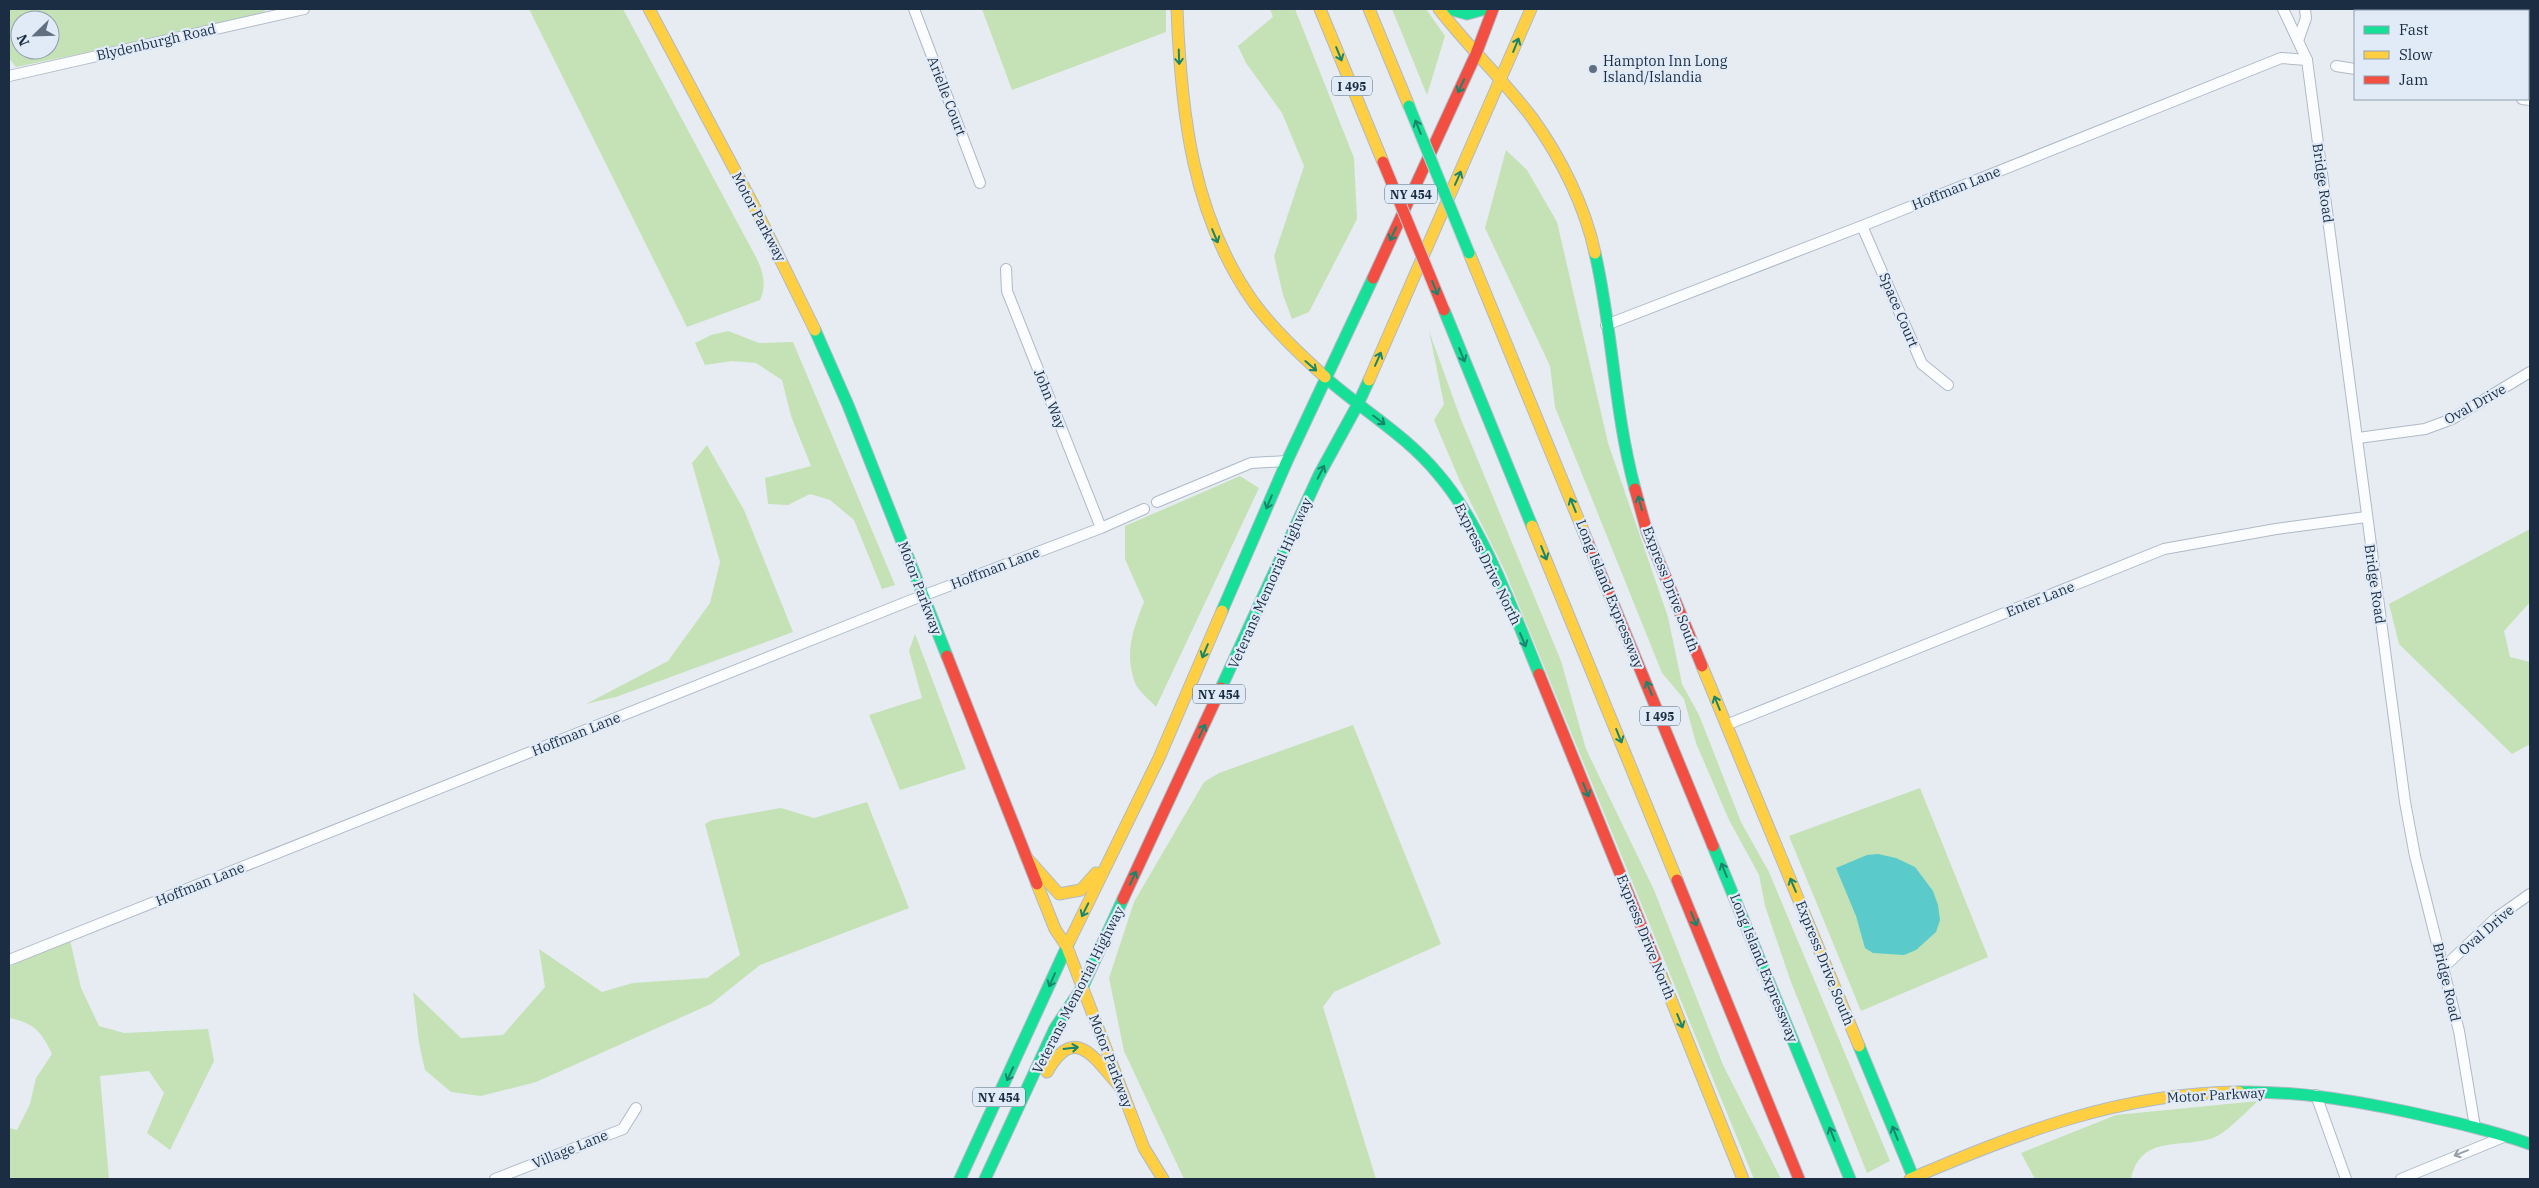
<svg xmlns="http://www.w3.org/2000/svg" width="2539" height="1188" font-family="'IBM Plex Serif',serif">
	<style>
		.green { fill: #c4e2b6; fill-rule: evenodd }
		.water { fill: #5acaca }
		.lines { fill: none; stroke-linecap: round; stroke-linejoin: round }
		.street-casing { stroke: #afbac7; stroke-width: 12 }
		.fast-casing { stroke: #afbac7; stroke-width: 13 }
		.slow-casing { stroke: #afbac7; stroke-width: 13 }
		.jam-casing { stroke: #afbac7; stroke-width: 13 }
		.street { stroke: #fbfcfd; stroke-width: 10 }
		.fast { stroke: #16e098; stroke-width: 11 }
		.slow { stroke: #ffcf43; stroke-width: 11 }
		.jam { stroke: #f24e42; stroke-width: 11 }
		.fast-bridge-casing { stroke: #c4cad1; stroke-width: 13; stroke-linecap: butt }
		.jam-bridge-casing { stroke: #c4cad1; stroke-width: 13; stroke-linecap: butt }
		.fast-bridge { stroke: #16e098; stroke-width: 11 }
		.jam-bridge { stroke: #f24e42; stroke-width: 11 }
		.oneway { stroke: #18866d }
		.oneway2 { stroke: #969fa9 }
		.poi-dot { fill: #617080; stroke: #e1ebf7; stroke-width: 2 }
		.labels { text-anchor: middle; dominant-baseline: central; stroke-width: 4.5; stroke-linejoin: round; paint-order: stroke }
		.shield { fill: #e1ebf7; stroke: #566678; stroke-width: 1 }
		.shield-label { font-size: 12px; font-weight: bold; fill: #1a2d42 }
		.street-label { font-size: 14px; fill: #1a2d42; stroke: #e1ebf7 }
		.poi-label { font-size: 14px; fill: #1a2d42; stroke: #e1ebf7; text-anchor: start }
	</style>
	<rect width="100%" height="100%" fill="#e6ecf2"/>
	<g class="green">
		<path d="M9,9H266L262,16L16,67L9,58ZM20,20H50V50H20Z"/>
		<path d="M529,9H623L758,261C764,275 766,287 760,300L687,327Z"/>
		<polygon points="982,9 1166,9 1166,32 1012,90"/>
		<polygon points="1270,9 1295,9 1354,158 1357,219 1309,312 1292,319 1283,295 1274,256 1304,166 1282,113 1246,63 1238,46 1273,17"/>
		<polygon points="1392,9 1426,9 1445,36 1427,95"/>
		<polygon points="1506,150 1527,170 1557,222 1608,443 1668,617 1682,684 1699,715 1741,822 1769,872 1890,1161 1867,1173 1791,982 1765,906 1759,875 1729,820 1696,743 1684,699 1662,673 1555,407 1550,366 1485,228"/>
		<polygon points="728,331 759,343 793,342 895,585 882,589 854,520 830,500 810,494 788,505 768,504 765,478 811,466 791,416 782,380 756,363 732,361 705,365 695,343 711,335"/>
		<polygon points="1429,331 1460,417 1561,661 1586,749 1654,890 1723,1065 1781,1179 1754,1179 1504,569 1459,479 1434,420 1444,404"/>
		<polygon points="707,445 744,510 793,632 616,697 586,704 668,661 710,603 720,562 692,463"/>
		<path d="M1240,476L1259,488L1156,707C1150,700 1139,692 1135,683C1124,653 1133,629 1144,602L1125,559V526Z"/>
		<polygon points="2530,529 2530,602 2504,631 2510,657 2530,662 2530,744 2512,754 2399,644 2389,604"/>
		<polygon points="915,634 966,769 900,790 869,715 922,698 909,651"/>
		<polygon points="1353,725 1441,944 1334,992 1323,1007 1376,1179 1184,1179 1124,1051 1109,978 1134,902 1204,782 1219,773"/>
		<polygon points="1920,788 1988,957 1861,1011 1789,836"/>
		<polygon points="867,802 909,908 760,965 711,1004 536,1082 481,1096 451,1092 425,1070 419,1043 413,992 461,1038 503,1035 545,987 539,949 602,992 633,983 707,978 740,955 705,824 712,820 781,808 814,818"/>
		<path d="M69,936L81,988L99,1026L124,1033L208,1029L214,1061L170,1150L147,1133L164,1093L149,1071L100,1076L109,1179H9V1128L17,1130L30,1104L36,1078L52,1054C41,1031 34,1023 9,1018V967Z"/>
		<path d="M2258,1101C2247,1111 2225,1134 2213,1138C2179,1149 2141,1134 2131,1179H2035L2021,1153L2116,1115Z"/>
	</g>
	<polygon class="water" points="1878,854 1896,858 1915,867 1933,891 1938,905 1940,920 1936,932 1916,950 1904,955 1873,953 1865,948 1856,916 1836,868 1867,855"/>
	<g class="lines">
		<defs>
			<g id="street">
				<polyline points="914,9 980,183"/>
				<polyline points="2283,9 2307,60 2405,802 2415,856 2459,1031 2475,1127"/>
				<polyline points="2299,38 2306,18 2305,9"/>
				<polyline points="2336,66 2355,69"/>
				<polyline points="9,76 304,9"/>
				<polyline points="2522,99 2530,100"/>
				<polyline points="1862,226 1922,364 1948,385"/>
				<polyline points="1006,269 1007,291 1101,528"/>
				<polyline points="1606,325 1862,226 2281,58 2307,60"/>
				<polyline points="2358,438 2425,429 2452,419 2530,372"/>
				<polyline points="1157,502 1251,463 1287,461"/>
				<polyline points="1726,725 2164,549 2276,529 2366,517"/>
				<polyline points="9,960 909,601 1101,528 1144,509"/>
				<polyline points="2444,967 2496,918 2530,894"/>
				<polyline points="2316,1095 2346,1179"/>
				<polyline points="495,1179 623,1129 636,1108"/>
				<polyline points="2401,1179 2506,1136"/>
			</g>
			<g id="fast">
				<polyline points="1449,9 1467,14 1485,9"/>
				<path d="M1595,253C1613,331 1614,411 1635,489"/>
				<polyline points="1444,310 1532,526"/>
				<polyline points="815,330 848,405 947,656"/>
				<path d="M1325,377C1362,410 1406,435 1438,474C1481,523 1514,613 1539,674"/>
				<polyline points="1222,611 1287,461 1373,278"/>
				<polyline points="1221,688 1319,475 1358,404 1369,380"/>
				<polyline points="1713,846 1850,1179"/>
				<polyline points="1859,1046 1914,1179"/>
				<path d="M2239,1092C2297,1091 2351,1100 2408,1112C2449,1121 2490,1130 2530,1144"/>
				<polyline points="960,1179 1069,942"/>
				<polyline points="985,1179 1055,1028 1083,986 1123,899"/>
			</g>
			<g id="slow">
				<polyline points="649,9 753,204 815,330"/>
				<path d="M1177,9C1181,113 1192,216 1254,303C1275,331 1300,354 1325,377"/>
				<polyline points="1320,9 1383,162"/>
				<polyline points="1369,9 1409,106"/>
				<path d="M1439,9C1468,47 1504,80 1533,119C1561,158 1585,206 1595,253"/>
				<polyline points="1469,253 1584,533"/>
				<polyline points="1369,380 1531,9"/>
				<polyline points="1532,526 1677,880"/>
				<polyline points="1702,666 1859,1046"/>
				<polyline points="1026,857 1059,894 1081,890 1096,873"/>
				<polyline points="1037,884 1055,929 1067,947 1144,1148 1163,1179"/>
				<polyline points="1069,942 1159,758 1222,611"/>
				<polyline points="1658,967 1743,1179"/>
				<path d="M1047,1072C1075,1022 1095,1059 1120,1087"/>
				<path d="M1910,1179C2018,1133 2119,1093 2239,1092"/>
			</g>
			<g id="jam">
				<polyline points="1373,278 1476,54 1493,9"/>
				<polyline points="1635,489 1647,532 1702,666"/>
				<polyline points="1584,533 1713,846"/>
				<polyline points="947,656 1037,884"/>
				<polyline points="1539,674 1658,967"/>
				<polyline points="1677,880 1799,1179"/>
				<polyline points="1123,899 1221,688"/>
			</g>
		</defs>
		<use href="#street" class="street-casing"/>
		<use href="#fast" class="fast-casing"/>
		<use href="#slow" class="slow-casing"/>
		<use href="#jam" class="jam-casing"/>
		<use href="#street" class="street"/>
		<use href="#fast" class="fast"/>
		<use href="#slow" class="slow"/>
		<use href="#jam" class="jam"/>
		<defs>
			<polyline id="fast-bridge" points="1409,106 1469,253"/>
			<polyline id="jam-bridge" points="1383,162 1444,310"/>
		</defs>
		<use href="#fast-bridge" class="fast-bridge-casing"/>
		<use href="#jam-bridge" class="jam-bridge-casing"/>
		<use href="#fast-bridge" class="fast-bridge"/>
		<use href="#jam-bridge" class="jam-bridge"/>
	</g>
	<defs><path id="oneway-shaft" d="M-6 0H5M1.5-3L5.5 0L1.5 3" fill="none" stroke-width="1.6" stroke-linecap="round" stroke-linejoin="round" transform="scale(1.25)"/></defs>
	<g class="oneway">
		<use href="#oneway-shaft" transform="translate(1516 45) rotate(-68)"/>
		<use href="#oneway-shaft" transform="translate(1339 54) rotate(68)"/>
		<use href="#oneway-shaft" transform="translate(1179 57) rotate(88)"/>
		<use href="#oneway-shaft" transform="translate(1461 86) rotate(115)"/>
		<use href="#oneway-shaft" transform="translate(1418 127) rotate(-112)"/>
		<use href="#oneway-shaft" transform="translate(1458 178) rotate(-66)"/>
		<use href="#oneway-shaft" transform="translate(1393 234) rotate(115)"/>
		<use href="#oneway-shaft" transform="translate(1215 236) rotate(67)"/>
		<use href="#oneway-shaft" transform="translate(1435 288) rotate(68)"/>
		<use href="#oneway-shaft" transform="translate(1462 355) rotate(68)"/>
		<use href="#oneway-shaft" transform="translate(1378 359) rotate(-66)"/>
		<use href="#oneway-shaft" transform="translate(1311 366) rotate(41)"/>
		<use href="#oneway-shaft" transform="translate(1379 420) rotate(37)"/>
		<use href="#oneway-shaft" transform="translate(1321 472) rotate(-63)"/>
		<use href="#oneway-shaft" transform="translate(1269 502) rotate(113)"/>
		<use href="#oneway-shaft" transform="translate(1640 503) rotate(-105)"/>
		<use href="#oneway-shaft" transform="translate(1573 505) rotate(-112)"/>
		<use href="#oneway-shaft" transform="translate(1544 553) rotate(68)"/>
		<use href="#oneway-shaft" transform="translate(1523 640) rotate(67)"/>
		<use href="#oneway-shaft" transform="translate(1205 651) rotate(113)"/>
		<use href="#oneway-shaft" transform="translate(1649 688) rotate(-112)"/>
		<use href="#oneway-shaft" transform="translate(1717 703) rotate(-112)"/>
		<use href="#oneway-shaft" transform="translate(1202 731) rotate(-65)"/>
		<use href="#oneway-shaft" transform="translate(1619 736) rotate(68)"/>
		<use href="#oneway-shaft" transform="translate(1586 790) rotate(68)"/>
		<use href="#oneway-shaft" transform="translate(1724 870) rotate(-112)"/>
		<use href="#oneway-shaft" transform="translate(1133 878) rotate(-65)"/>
		<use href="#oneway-shaft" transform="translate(1793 885) rotate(-113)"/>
		<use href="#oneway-shaft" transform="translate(1085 910) rotate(116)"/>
		<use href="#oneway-shaft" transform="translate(1694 919) rotate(68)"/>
		<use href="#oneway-shaft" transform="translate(1052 980) rotate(114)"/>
		<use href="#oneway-shaft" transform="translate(1680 1021) rotate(68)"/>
		<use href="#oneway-shaft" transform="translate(1071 1048) rotate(-7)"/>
		<use href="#oneway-shaft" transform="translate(1010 1074) rotate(115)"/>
		<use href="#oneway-shaft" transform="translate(1895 1133) rotate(-112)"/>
		<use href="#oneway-shaft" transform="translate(1832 1134) rotate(-112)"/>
	</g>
	<use class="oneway2" href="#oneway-shaft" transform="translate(2461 1153) rotate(158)"/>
	<circle class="poi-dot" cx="1593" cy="69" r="5"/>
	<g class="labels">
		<g class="shield">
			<rect x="1332" y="76.5" width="40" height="19" rx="4"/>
			<rect x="1385" y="184.5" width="52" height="19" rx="4"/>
			<rect x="1193" y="684.5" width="52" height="19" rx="4"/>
			<rect x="1640" y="706.5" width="40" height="19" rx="4"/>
			<rect x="973" y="1087.5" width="52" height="19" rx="4"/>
		</g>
		<g class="shield-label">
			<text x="1352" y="86">I 495</text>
			<text x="1411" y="194">NY 454</text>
			<text x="1219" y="694">NY 454</text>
			<text x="1660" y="716">I 495</text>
			<text x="999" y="1097">NY 454</text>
		</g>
		<g class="street-label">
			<text transform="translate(156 42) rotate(-13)">Blydenburgh Road</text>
			<text transform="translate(947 96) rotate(69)">Arielle Court</text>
			<text transform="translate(2323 183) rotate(82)">Bridge Road</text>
			<text transform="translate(1956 188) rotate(-22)">Hoffman Lane</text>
			<text transform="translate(759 217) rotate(62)">Motor Parkway</text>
			<text transform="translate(1899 310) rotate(67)">Space Court</text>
			<text transform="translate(1050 399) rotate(68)">John Way</text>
			<text transform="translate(2475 404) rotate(-29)">Oval Drive</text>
			<text transform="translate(1488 564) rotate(64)">Express Drive North</text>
			<text transform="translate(995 568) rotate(-21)">Hoffman Lane</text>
			<text transform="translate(1270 583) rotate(-66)">Veterans Memorial Highway</text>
			<text transform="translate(2375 584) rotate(82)">Bridge Road</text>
			<text transform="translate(920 588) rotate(69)">Motor Parkway</text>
			<text transform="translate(1671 589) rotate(69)">Express Drive South</text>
			<text transform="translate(1610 594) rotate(68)">Long Island Expressway</text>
			<text transform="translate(2040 599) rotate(-22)">Enter Lane</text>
			<text transform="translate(576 734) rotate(-22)">Hoffman Lane</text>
			<text transform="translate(200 884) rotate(-22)">Hoffman Lane</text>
			<text transform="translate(2486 930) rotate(-41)">Oval Drive</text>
			<text transform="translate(1646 937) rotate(68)">Express Drive North</text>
			<text transform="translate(1825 963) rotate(68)">Express Drive South</text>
			<text transform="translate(1764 968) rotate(68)">Long Island Expressway</text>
			<text transform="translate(2447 982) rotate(77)">Bridge Road</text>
			<text transform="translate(1078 990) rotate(-63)">Veterans Memorial Highway</text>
			<text transform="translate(1111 1061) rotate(69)">Motor Parkway</text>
			<text transform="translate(2216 1095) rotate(-3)">Motor Parkway</text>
			<text transform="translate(570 1149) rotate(-22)">Village Lane</text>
		</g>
		<g class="poi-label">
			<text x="1603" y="61">Hampton Inn Long<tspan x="1603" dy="16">Island/Islandia</tspan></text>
		</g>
	</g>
	<rect width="2539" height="1188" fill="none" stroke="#1a2d42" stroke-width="20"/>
	<rect x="2354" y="10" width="175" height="90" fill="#e1ebf7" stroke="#919faf"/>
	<rect x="2364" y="26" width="25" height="8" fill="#16e098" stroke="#919faf"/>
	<text x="2399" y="35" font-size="15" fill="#1a2d42">Fast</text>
	<rect x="2364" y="51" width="25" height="8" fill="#ffcf43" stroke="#919faf"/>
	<text x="2399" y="60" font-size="15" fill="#1a2d42">Slow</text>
	<rect x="2364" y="76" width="25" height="8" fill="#f24e42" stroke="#919faf"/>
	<text x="2399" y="85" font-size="15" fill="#1a2d42">Jam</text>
	<g transform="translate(35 35) rotate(247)"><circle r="24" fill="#e1ebf7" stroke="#919faf"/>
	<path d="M0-4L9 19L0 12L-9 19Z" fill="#617080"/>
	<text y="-8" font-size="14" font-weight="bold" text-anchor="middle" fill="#1a2d42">N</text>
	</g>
</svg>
